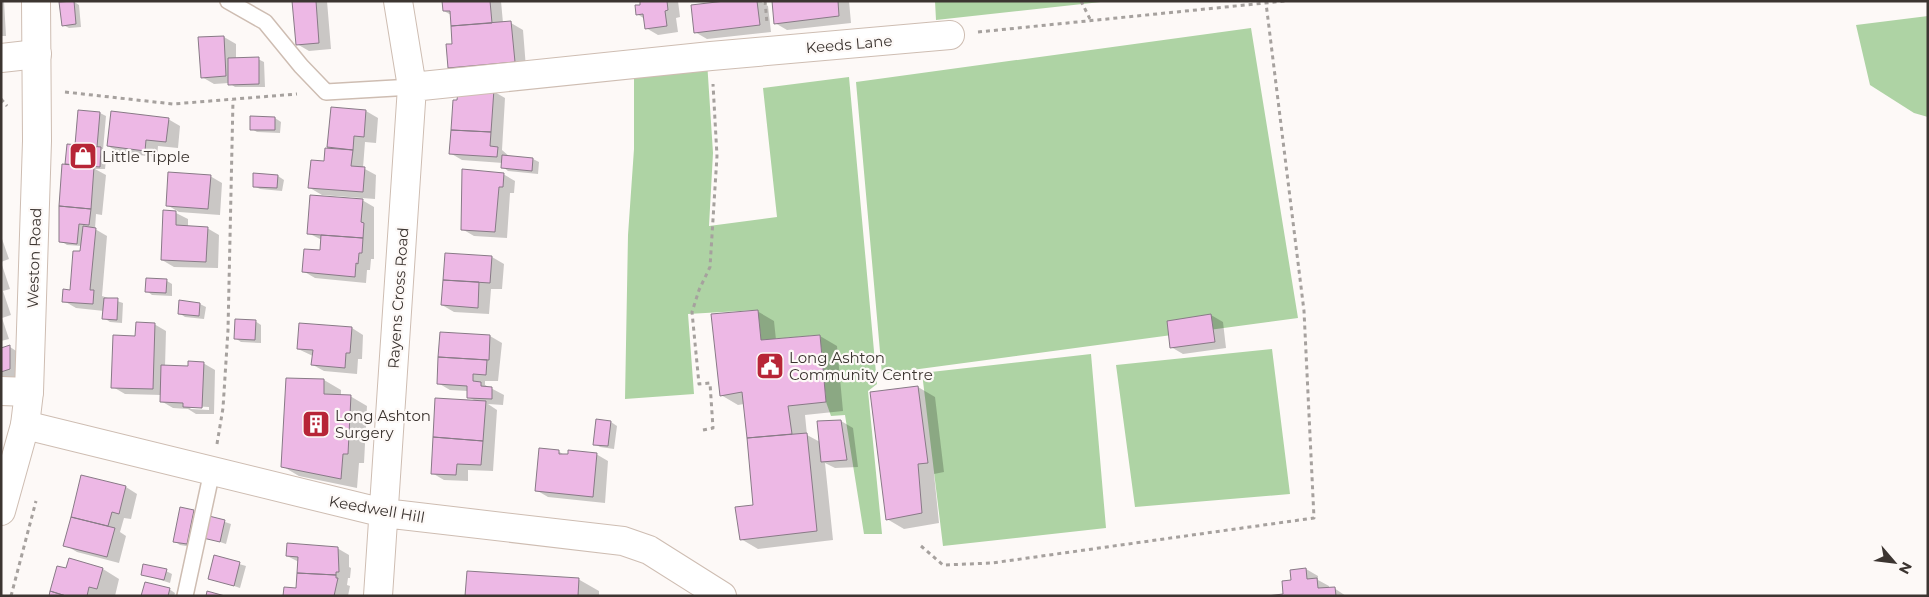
<svg xmlns="http://www.w3.org/2000/svg" width="1929" height="597" font-family="Montserrat,sans-serif">
<style>
.green{fill:#aed3a4}
.shadow{fill:#0003;fill-rule:evenodd}
.building{fill:#edb8e5;stroke:#887a86}
.lines{fill:none;stroke-linecap:round;stroke-linejoin:round}
.service-casing{stroke:#cebdb2;stroke-width:18}
.minor-casing{stroke:#cebdb2;stroke-width:30}
.tertiary-casing{stroke:#cebdb2;stroke-width:30}
.path{stroke:#a6a19e;stroke-width:3;stroke-dasharray:4 4;stroke-linecap:butt}
.service{stroke:#fff;stroke-width:15}
.minor{stroke:#fff;stroke-width:28}
.tertiary{stroke:#fff;stroke-width:28}
.labels{text-anchor:middle;dominant-baseline:central;stroke-width:4.5;stroke-linejoin:round;paint-order:stroke}
.street-label{font-size:15px;fill:#3c3531;stroke:#fdf9f7}
.poi-label{font-size:15px;fill:#3c3531;stroke:#fdf9f7;text-anchor:start}
</style>
<rect width="100%" height="100%" fill="#fdf9f7"/>
<path class="green" d="M 935,1 L 1110,1 L 936,20 Z
M 1928,16 L 1928,117 L 1914,113 L 1870,85 L 1856,25 Z
M 1251,28 L 1298,318 L 882,374 L 856,82 Z
M 707,61 L 713,153 L 709,226 L 777,217 L 763,88 L 849,77 L 877,384 L 868,391 L 882,534 L 864,534 L 845,415 L 831,416 L 826,402 L 820,335 L 761,340 L 757,310 L 688,314 L 694,394 L 625,399 L 628,235 L 634,149 L 634,75 Z
M 1272,349 L 1290,494 L 1135,507 L 1116,365 Z
M 1091,354 L 1106,528 L 943,546 L 922,373 Z"/>
<path class="shadow" d="M 1,1 L 4,1 L 6,36 L 1,36 Z
M 73,1 L 79,5 L 81,27 L 69,28 L 63,25 Z
M 293,1 L 327,1 L 331,49 L 309,51 L 297,44 Z
M 443,1 L 501,1 L 503,23 L 511,23 L 523,30 L 526,68 L 461,74 L 449,67 L 454,45 L 451,15 L 444,11 Z
M 641,1 L 678,1 L 680,17 L 676,18 L 678,32 L 658,35 L 646,28 L 645,19 L 637,14 L 642,6 Z
M 736,1 L 760,1 L 768,6 L 771,32 L 707,39 L 695,32 Z
M 773,1 L 849,1 L 851,23 L 787,30 L 775,23 Z
M 224,37 L 236,44 L 236,59 L 258,59 L 264,62 L 265,87 L 235,87 L 229,83 L 214,84 L 202,77 Z
M 493,91 L 505,98 L 502,150 L 510,157 L 533,159 L 539,162 L 538,174 L 508,171 L 503,167 L 503,163 L 462,160 L 450,153 L 458,101 Z
M 332,108 L 366,111 L 378,118 L 376,143 L 365,142 L 363,168 L 376,175 L 375,199 L 322,195 L 310,188 L 325,162 Z
M 79,111 L 100,113 L 106,116 L 103,150 L 107,152 L 105,169 L 95,169 L 106,175 L 102,215 L 96,214 L 95,229 L 107,236 L 102,296 L 123,303 L 122,323 L 110,322 L 104,318 L 104,311 L 76,308 L 64,301 L 71,291 L 82,246 L 67,245 L 61,241 L 71,166 L 66,163 L 76,146 Z
M 275,118 L 281,122 L 280,133 L 257,132 L 252,129 Z
M 168,119 L 180,126 L 178,148 L 158,146 L 157,157 L 120,153 L 108,146 Z
M 503,174 L 515,181 L 514,193 L 510,193 L 507,238 L 474,236 L 462,229 Z
M 210,176 L 222,183 L 220,215 L 179,212 L 167,205 Z
M 278,176 L 284,180 L 282,191 L 260,189 L 254,186 Z
M 362,200 L 374,207 L 374,259 L 371,259 L 370,270 L 367,270 L 366,283 L 315,278 L 303,271 L 321,252 L 322,240 L 308,233 Z
M 165,212 L 176,213 L 188,219 L 188,227 L 207,228 L 219,235 L 218,268 L 174,267 L 162,260 Z
M 1,236 L 9,259 L 1,262 L 10,289 L 3,291 L 11,315 L 2,318 L 9,339 L 1,341 Z
M 446,254 L 492,257 L 504,264 L 502,289 L 491,289 L 489,314 L 454,312 L 442,305 Z
M 167,281 L 172,284 L 172,296 L 152,295 L 147,291 Z
M 200,304 L 206,307 L 204,319 L 185,317 L 179,313 Z
M 757,311 L 774,321 L 776,340 L 820,336 L 837,346 L 843,411 L 805,415 L 807,435 L 820,442 L 841,421 L 853,428 L 858,467 L 835,468 L 825,463 L 833,540 L 758,549 L 741,539 L 754,506 L 744,404 L 738,405 L 721,395 Z
M 1211,315 L 1223,322 L 1226,348 L 1183,354 L 1171,347 Z
M 255,321 L 261,325 L 261,343 L 241,342 L 235,338 Z
M 154,324 L 166,331 L 165,367 L 189,367 L 203,363 L 215,370 L 214,414 L 196,414 L 188,409 L 173,408 L 161,401 L 161,395 L 125,394 L 113,387 L 136,337 ZM 188,406 L 209,407 L 209,410 L 191,409 Z
M 352,328 L 363,335 L 362,359 L 358,359 L 357,374 L 324,371 L 313,365 L 313,356 L 298,349 Z
M 441,333 L 490,336 L 502,343 L 498,381 L 485,381 L 485,385 L 504,395 L 503,405 L 488,404 L 497,410 L 493,471 L 468,470 L 468,481 L 444,480 L 432,473 L 478,402 L 468,397 L 468,391 L 450,390 L 438,383 Z
M 1,345 L 3,349 L 10,347 L 21,354 L 22,376 L 1,381 Z
M 287,379 L 324,380 L 341,390 L 341,396 L 350,396 L 367,406 L 364,463 L 359,463 L 357,488 L 299,476 L 282,466 Z
M 918,387 L 935,397 L 944,472 L 934,474 L 939,523 L 904,529 L 887,519 Z
M 611,422 L 617,426 L 614,449 L 600,447 L 595,444 Z
M 558,451 L 566,456 L 596,454 L 608,461 L 605,503 L 548,497 L 536,490 Z
M 82,476 L 126,487 L 137,494 L 131,519 L 124,518 L 120,532 L 126,536 L 119,563 L 77,552 L 65,545 Z
M 193,511 L 199,515 L 192,547 L 180,545 L 174,541 Z
M 210,517 L 231,524 L 226,544 L 205,537 Z
M 337,548 L 349,555 L 349,567 L 351,568 L 350,578 L 348,578 L 347,585 L 350,586 L 348,596 L 285,596 L 297,589 L 299,562 L 287,556 Z
M 215,557 L 246,566 L 240,588 L 210,578 Z
M 103,569 L 119,579 L 115,596 L 50,596 L 67,570 Z
M 1306,569 L 1318,576 L 1318,580 L 1329,586 L 1329,589 L 1334,588 L 1346,596 L 1276,596 L 1284,595 L 1292,581 Z
M 166,571 L 172,574 L 170,583 L 142,574 Z
M 578,579 L 599,591 L 599,596 L 467,596 Z
M 169,589 L 175,593 L 174,596 L 143,596 Z"/>
<path class="building" d="M 74,1 L 76,24 L 62,26 L 59,2 Z
M 292,1 L 316,1 L 319,43 L 296,45 Z
M 442,1 L 490,1 L 492,23 L 451,26 L 450,11 L 443,11 Z
M 640,1 L 667,1 L 668,10 L 665,11 L 667,26 L 645,29 L 643,14 L 636,15 L 635,5 L 640,5 Z
M 725,1 L 757,1 L 760,25 L 694,33 L 691,5 Z
M 772,1 L 838,1 L 839,16 L 774,24 Z
M 511,21 L 515,62 L 448,68 L 446,44 L 452,44 L 451,26 Z
M 224,36 L 226,76 L 201,78 L 198,37 Z
M 259,57 L 259,84 L 228,85 L 228,58 Z
M 494,89 L 491,132 L 451,130 L 453,100 L 457,100 L 458,91 Z
M 331,107 L 366,110 L 364,137 L 354,136 L 353,150 L 327,147 Z
M 78,110 L 100,112 L 97,147 L 75,145 Z
M 111,111 L 169,118 L 166,142 L 146,140 L 145,151 L 107,146 Z
M 250,116 L 275,117 L 275,130 L 250,130 Z
M 451,130 L 491,132 L 490,146 L 498,147 L 497,157 L 449,154 Z
M 67,144 L 101,147 L 100,167 L 65,164 Z
M 325,148 L 353,150 L 351,166 L 365,167 L 363,192 L 308,188 L 311,160 L 324,161 Z
M 502,155 L 533,158 L 532,171 L 501,168 Z
M 62,164 L 94,167 L 91,209 L 59,206 Z
M 462,169 L 504,173 L 503,187 L 499,187 L 495,232 L 461,230 Z
M 168,172 L 211,175 L 208,209 L 166,206 Z
M 253,173 L 278,175 L 277,188 L 253,187 Z
M 310,195 L 363,199 L 361,222 L 364,223 L 363,238 L 307,234 Z
M 59,206 L 91,209 L 89,225 L 79,224 L 77,244 L 59,242 Z
M 163,210 L 176,211 L 176,225 L 208,227 L 206,262 L 161,260 Z
M 83,226 L 96,228 L 90,290 L 94,290 L 93,304 L 62,302 L 63,289 L 70,290 L 73,251 L 80,251 Z
M 321,235 L 363,238 L 362,253 L 359,253 L 358,264 L 356,263 L 355,277 L 302,272 L 304,249 L 320,250 Z
M 445,253 L 492,256 L 490,283 L 443,280 Z
M 146,278 L 167,279 L 166,293 L 145,292 Z
M 443,280 L 479,282 L 478,308 L 441,305 Z
M 104,298 L 118,298 L 117,320 L 102,319 Z
M 179,300 L 200,303 L 199,316 L 178,314 Z
M 758,310 L 761,340 L 820,335 L 826,402 L 788,406 L 792,434 L 747,438 L 742,392 L 720,396 L 711,314 Z
M 1211,314 L 1215,342 L 1170,348 L 1167,321 Z
M 235,319 L 256,320 L 255,340 L 234,339 Z
M 136,322 L 155,323 L 153,389 L 111,388 L 113,335 L 135,336 Z
M 299,323 L 352,327 L 350,353 L 346,353 L 345,368 L 311,365 L 313,350 L 297,349 Z
M 440,332 L 490,335 L 489,360 L 438,357 Z
M 10,345 L 10,369 L 1,372 L 1,348 Z
M 438,357 L 487,360 L 486,375 L 473,374 L 473,381 L 481,382 L 481,386 L 492,387 L 492,399 L 467,398 L 467,386 L 437,384 Z
M 188,361 L 204,362 L 202,408 L 183,407 L 183,403 L 160,402 L 161,365 L 188,366 Z
M 286,378 L 324,379 L 324,394 L 351,395 L 348,454 L 343,454 L 341,479 L 281,467 Z
M 918,386 L 928,463 L 918,464 L 922,513 L 886,520 L 870,392 Z
M 435,398 L 486,401 L 483,441 L 433,437 Z
M 596,419 L 611,421 L 608,446 L 593,445 Z
M 841,420 L 847,460 L 821,462 L 817,421 Z
M 807,433 L 817,531 L 740,540 L 735,507 L 753,505 L 747,438 Z
M 433,437 L 483,441 L 481,465 L 457,464 L 456,475 L 431,474 Z
M 539,448 L 559,450 L 559,454 L 568,454 L 568,450 L 597,453 L 593,497 L 535,491 Z
M 81,475 L 126,486 L 119,514 L 112,512 L 108,526 L 71,517 Z
M 180,507 L 194,510 L 187,544 L 173,542 Z
M 209,516 L 225,520 L 220,542 L 203,538 Z
M 71,517 L 115,528 L 107,557 L 63,546 Z
M 287,543 L 338,547 L 339,572 L 336,572 L 336,575 L 297,573 L 298,557 L 286,556 Z
M 214,555 L 240,562 L 234,586 L 208,579 Z
M 69,558 L 103,568 L 97,589 L 89,587 L 87,596 L 66,596 L 50,591 L 57,566 L 66,568 Z
M 143,564 L 167,569 L 164,580 L 141,575 Z
M 1306,568 L 1307,579 L 1317,578 L 1318,588 L 1335,587 L 1336,596 L 1267,596 L 1283,594 L 1282,581 L 1291,580 L 1290,570 Z
M 467,571 L 579,578 L 578,596 L 465,596 Z
M 297,573 L 336,575 L 336,578 L 338,578 L 334,596 L 283,596 L 284,587 L 296,588 Z
M 145,582 L 170,588 L 168,596 L 141,596 Z
M 50,591 L 66,596 L 49,596 Z
M 207,591 L 225,596 L 206,596 Z"/>
<g class="lines">
<defs>
<path id="service" d="M 228,1 L 265,22 L 301,66 L 326,92 L 412,87
M 185,596 L 212,471"/>
<path id="minor" d="M 1,58 L 37,54
M 412,87 L 711,56 L 950,35
M 1,391 L 29,392
M 25,425 L 384,513 L 623,541 L 649,550 L 722,596
M 378,596 L 412,87 L 398,1"/>
<path id="tertiary" d="M 1,511 L 25,425 L 29,392 L 37,141 L 36,1"/>
</defs>
<use href="#service" class="service-casing"/>
<use href="#minor" class="minor-casing"/>
<use href="#tertiary" class="tertiary-casing"/>
<path class="path" d="M 765,1 L 767,23
M 1081,1 L 1091,21
M 978,32 L 1285,1
M 65,92 L 173,104 L 297,94
M 1,99 L 7,106
M 703,430 L 713,428 L 710,383 L 699,384 L 692,312 L 699,290 L 710,267 L 717,156 L 713,84
M 217,444 L 223,408 L 228,330 L 233,100
M 921,546 L 943,565 L 992,563 L 1314,518 L 1304,311 L 1266,3
M 11,596 L 36,501"/>
<use href="#service" class="service"/>
<use href="#minor" class="minor"/>
<use href="#tertiary" class="tertiary"/>
</g>
<defs>
<symbol id="shop-square" viewBox="-11 -11 22 22"><rect x="-9" y="-9" width="18" height="18" rx="4" fill="#b72537" stroke="#fdf9f7"/><path d="M-5-2.5h2.3a2.7 3.5 0 0 1 5.4 0H5L5.5 6h-11ZM-1.5-2.5h3a1.5 2.3 0 0 0-3 0Z" fill="#fff"/></symbol>
<symbol id="civic-square" viewBox="-11 -11 22 22"><rect x="-9" y="-9" width="18" height="18" rx="4" fill="#b72537" stroke="#fdf9f7"/><path d="M-.6-6.5H3V-4.5H.6V-3L4-1V1h2V6H-6V1h2V-1L-.6-3ZM-1.2 2.5V6h2.4V2.5Z" fill="#fff"/></symbol>
<symbol id="building-square" viewBox="-11 -11 22 22"><rect x="-9" y="-9" width="18" height="18" rx="4" fill="#b72537" stroke="#fdf9f7"/><path d="M-4-6H4V6H1V3H-1V6H-4ZM-2.5-4.3h1.7v1.8h-1.7ZM.8-4.3h1.7v1.8H.8ZM-2.5-1h1.7V.8h-1.7ZM.8-1h1.7V.8H.8Z" fill="#fff"/></symbol>
</defs>
<g fill-rule="evenodd">
<use href="#shop-square" x="67" y="140" width="32" height="32"/>
<use href="#civic-square" x="754" y="350" width="32" height="32"/>
<use href="#building-square" x="300" y="408" width="32" height="32"/>
</g>
<g class="labels">
<g class="street-label">
<text transform="translate(849 44) rotate(-5)">Keeds Lane</text>
<text transform="translate(34 258) rotate(-88)">Weston Road</text>
<text transform="translate(398 298) rotate(-86)">Rayens Cross Road</text>
<text transform="translate(377 509) rotate(10)">Keedwell Hill</text>
</g>
<g class="poi-label">
<text x="102" y="156">Little Tipple</text>
<text x="789" y="357">Long Ashton<tspan x="789" dy="17">Community Centre</tspan></text>
<text x="335" y="415">Long Ashton<tspan x="335" dy="17">Surgery</tspan></text>
</g>
</g>
<rect width="1929" height="597" fill="none" stroke="#3c3531" stroke-width="5"/>
<g transform="translate(1894 562) rotate(118)" stroke="#fdf9f7" stroke-width="4" paint-order="stroke">
<path d="M0-4L9 19L0 12L-9 19Z" fill="#3c3531"/>
<text y="-8" font-size="14" font-weight="bold" text-anchor="middle" fill="#3c3531">N</text>
</g>
</svg>
